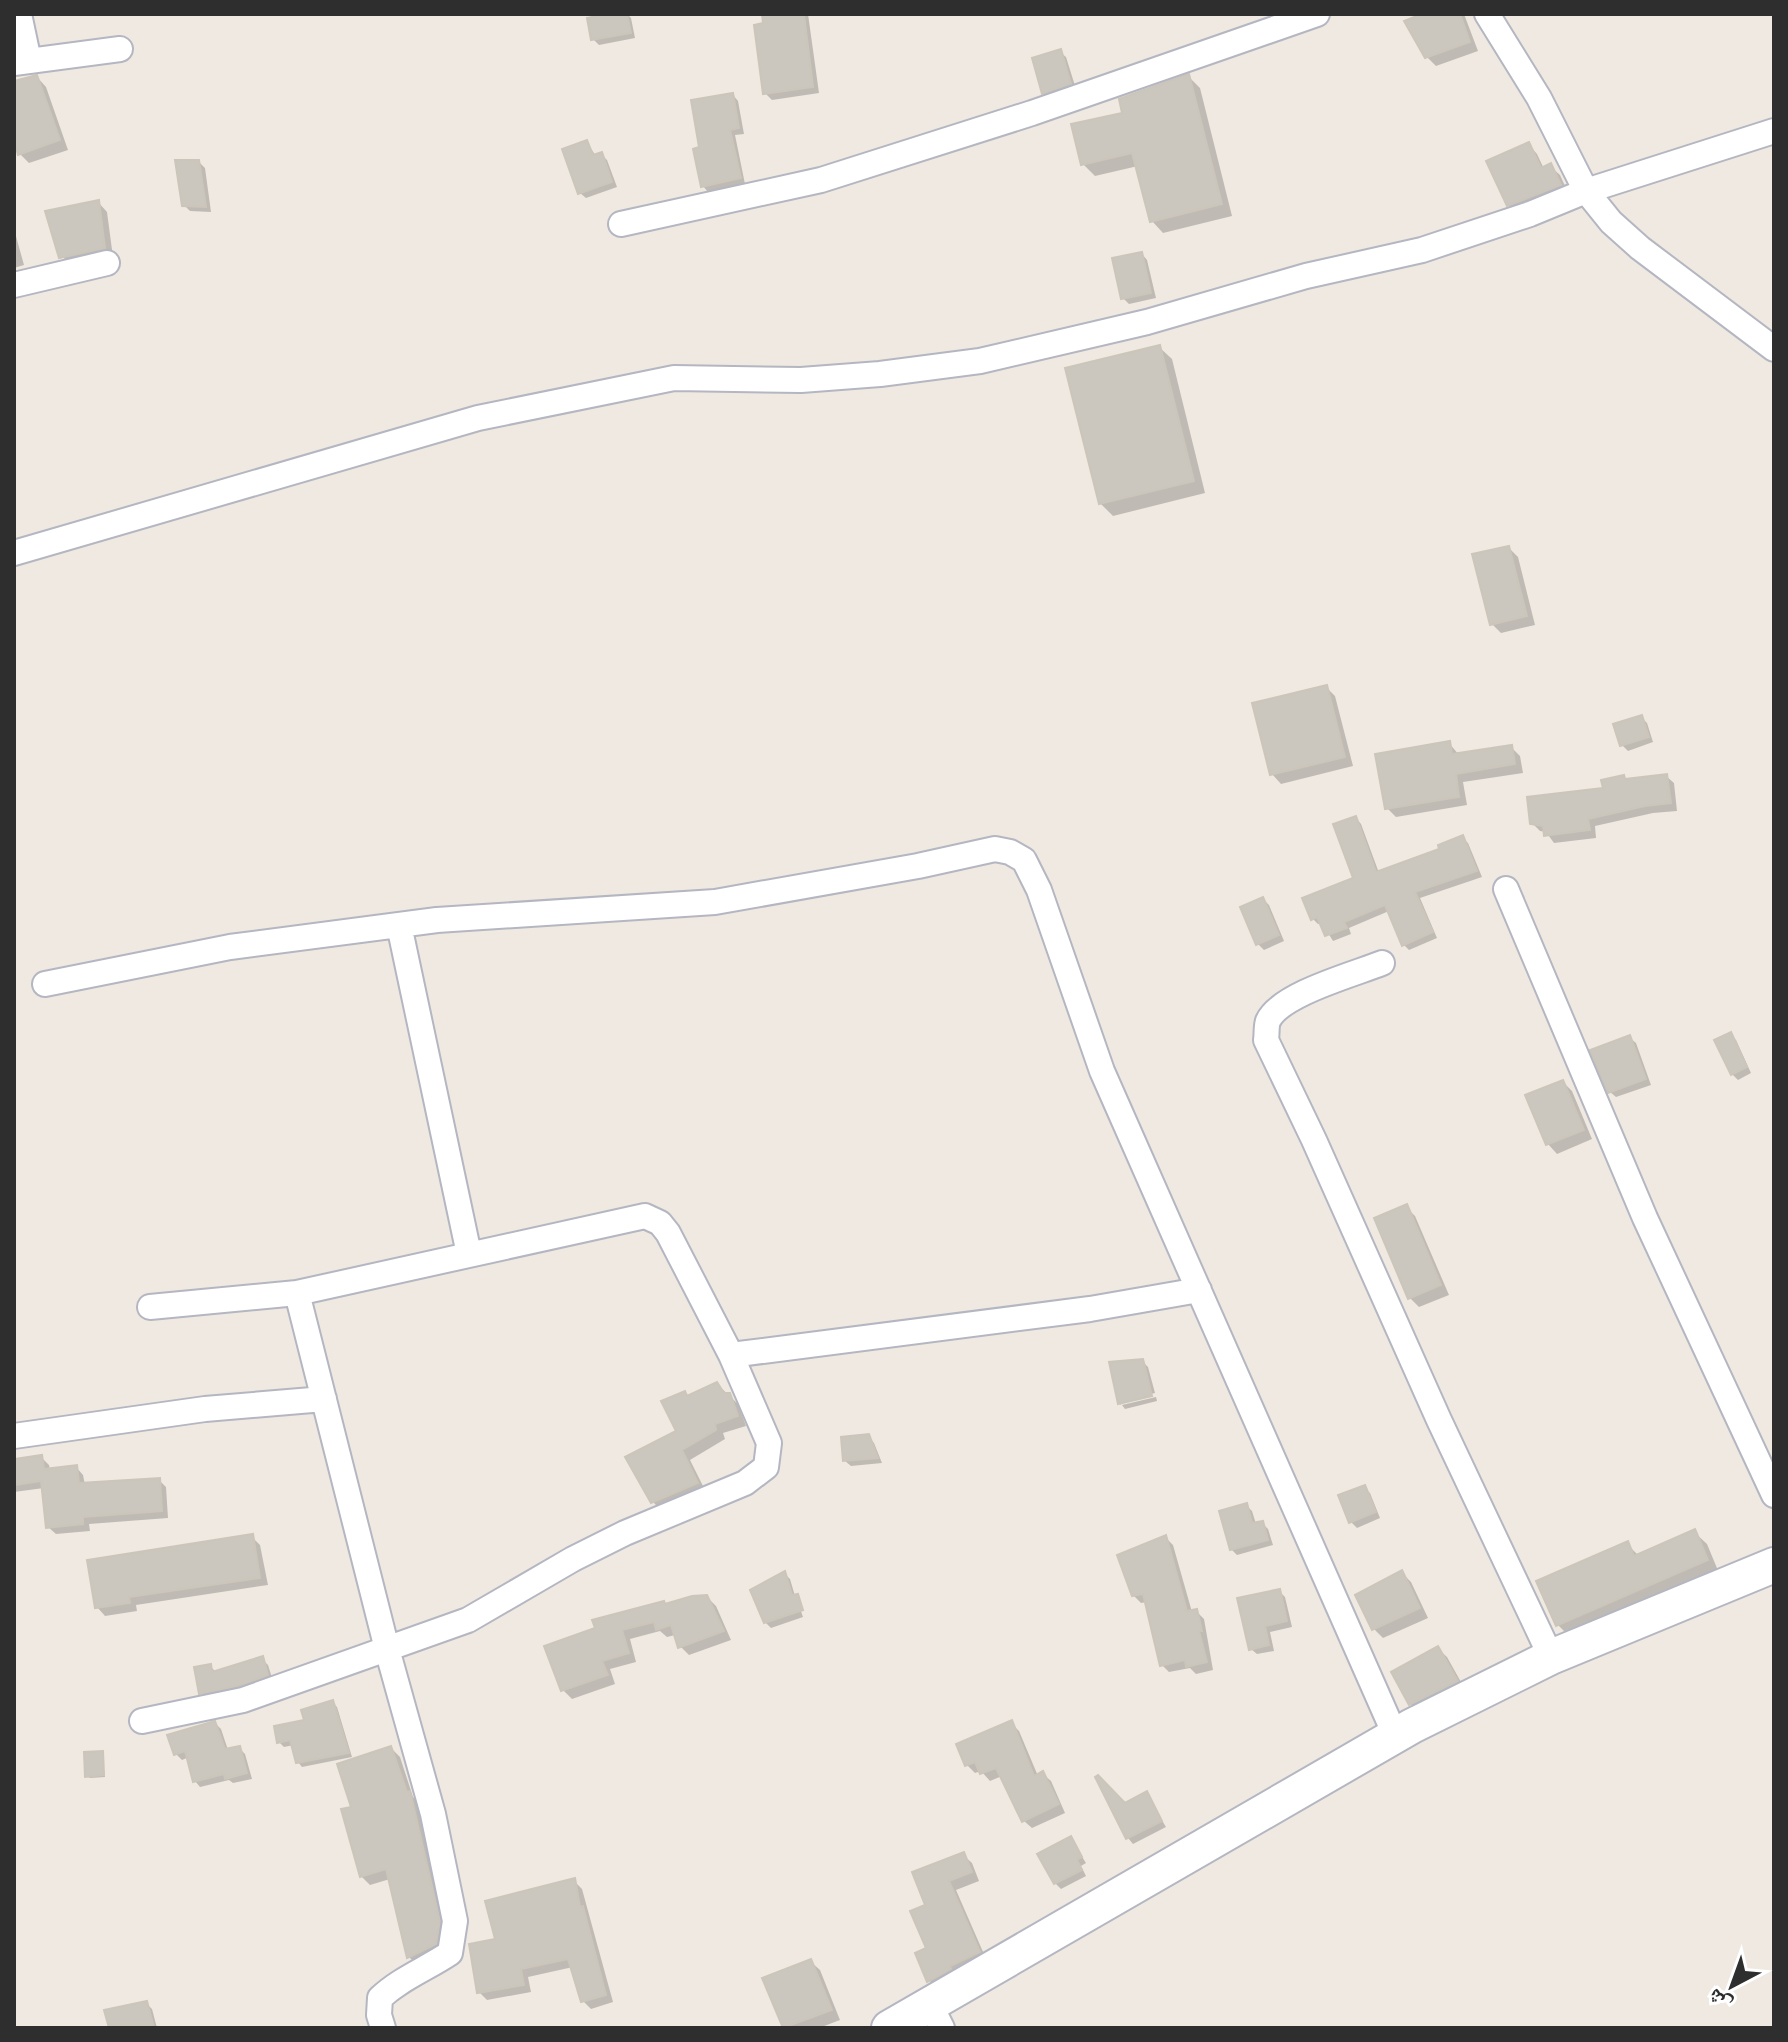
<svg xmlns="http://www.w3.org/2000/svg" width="1788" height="2042" font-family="Cabin,'Noto Naskh Arabic',sans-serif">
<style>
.shadow{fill:#0003}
.building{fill:#cbc7bf;stroke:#cbc5ba;stroke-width:2}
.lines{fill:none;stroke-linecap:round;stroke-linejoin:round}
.street-casing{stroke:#b4b7c1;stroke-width:28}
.secondary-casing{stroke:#b4b7c1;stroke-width:38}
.street{stroke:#fff;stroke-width:24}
.secondary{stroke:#fff;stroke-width:34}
</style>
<rect width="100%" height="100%" fill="#efe9e1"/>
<path class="shadow" d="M 616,14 L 627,14 L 631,18 L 635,38 L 599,45 L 593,39 Z
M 764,14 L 808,14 L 819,93 L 772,100 L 765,93 Z
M 1428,14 L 1464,14 L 1478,51 L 1436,66 L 1427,57 Z
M 1060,52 L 1066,57 L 1076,89 L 1050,98 L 1044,92 Z
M 37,77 L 46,87 L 68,150 L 29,163 L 20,154 L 14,133 L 14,83 Z
M 1189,77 L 1200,88 L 1232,216 L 1163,233 L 1152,221 L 1138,166 L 1095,176 L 1083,164 L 1125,114 Z
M 733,95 L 738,101 L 744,134 L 735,135 L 745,184 L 708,192 L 703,186 L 701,149 Z
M 587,143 L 596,156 L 601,154 L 607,160 L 617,187 L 586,198 L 580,193 Z
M 1528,144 L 1537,154 L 1544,169 L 1550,166 L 1560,175 L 1569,195 L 1518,214 L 1508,205 Z
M 199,162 L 205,168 L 211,212 L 190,211 L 184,205 Z
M 98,202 L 107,212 L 113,257 L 72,267 L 63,257 L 48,213 Z
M 14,229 L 24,265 L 14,268 Z
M 1142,254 L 1147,260 L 1156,298 L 1129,304 L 1123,298 Z
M 1159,347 L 1172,359 L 1205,493 L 1113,516 L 1100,503 Z
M 1509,548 L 1518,557 L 1535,625 L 1501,633 L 1492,624 Z
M 1326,687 L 1335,696 L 1353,766 L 1281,784 L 1272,774 Z
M 1641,717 L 1647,723 L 1653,742 L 1628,751 L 1622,745 Z
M 1449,743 L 1459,755 L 1511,747 L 1520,756 L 1523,773 L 1463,782 L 1467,805 L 1396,817 L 1387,808 Z
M 1666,776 L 1674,783 L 1677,811 L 1653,813 L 1595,826 L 1596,838 L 1554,843 L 1546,832 L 1540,831 L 1532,823 L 1606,790 L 1623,777 L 1627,781 Z
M 1356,818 L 1361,824 L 1379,873 L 1442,850 L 1462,838 L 1468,843 L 1482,877 L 1420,898 L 1437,938 L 1409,950 L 1403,944 L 1389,911 L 1349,928 L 1351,934 L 1333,941 L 1322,923 L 1318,924 L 1312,918 L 1355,879 Z
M 1263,899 L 1269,905 L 1284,941 L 1264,950 L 1258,944 Z
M 1730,1035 L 1736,1040 L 1751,1073 L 1738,1080 L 1732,1074 Z
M 1630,1038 L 1636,1043 L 1651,1085 L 1616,1097 L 1610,1092 Z
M 1563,1082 L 1572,1091 L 1592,1139 L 1557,1154 L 1548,1144 Z
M 1406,1207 L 1415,1216 L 1449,1295 L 1419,1307 L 1410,1298 Z
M 1142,1361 L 1148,1367 L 1155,1393 L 1121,1401 L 1121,1405 L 1119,1403 Z
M 717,1384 L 738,1404 L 746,1426 L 723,1433 L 725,1439 L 690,1460 L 706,1492 L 662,1511 L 653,1502 L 679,1432 L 684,1393 L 689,1398 Z
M 1156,1397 L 1157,1401 L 1125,1409 L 1122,1405 Z
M 868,1436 L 874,1443 L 882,1463 L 851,1466 L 845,1461 Z
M 42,1458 L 49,1465 L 50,1470 L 76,1467 L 83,1475 L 85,1485 L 159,1480 L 166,1487 L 168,1518 L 89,1524 L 90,1531 L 56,1534 L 48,1527 L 44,1488 L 14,1492 L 14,1461 Z
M 1364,1488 L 1370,1493 L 1380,1518 L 1357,1528 L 1351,1522 Z
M 1247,1506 L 1252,1511 L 1256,1524 L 1262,1523 L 1268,1529 L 1273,1545 L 1237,1555 L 1231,1549 Z
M 1694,1532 L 1707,1544 L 1719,1573 L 1570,1637 L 1558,1625 L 1627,1544 L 1639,1556 Z
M 252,1537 L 260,1545 L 268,1585 L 136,1605 L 137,1611 L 105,1616 L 97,1607 Z
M 1166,1538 L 1173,1545 L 1192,1612 L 1196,1611 L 1204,1619 L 1213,1670 L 1196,1674 L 1190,1668 L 1169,1672 L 1162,1665 L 1147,1602 L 1141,1603 L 1133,1595 Z
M 784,1573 L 790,1579 L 795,1596 L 800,1600 L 797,1600 L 803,1617 L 771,1628 L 765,1622 Z
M 1402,1573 L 1411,1582 L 1428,1618 L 1383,1638 L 1374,1629 Z
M 1279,1591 L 1285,1597 L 1292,1627 L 1270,1632 L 1274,1651 L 1257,1654 L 1251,1649 Z
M 707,1597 L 716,1606 L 731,1640 L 689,1655 L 680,1646 L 675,1635 L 667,1637 L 660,1631 L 630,1639 L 636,1662 L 610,1669 L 615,1684 L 572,1699 L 563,1690 L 547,1647 L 666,1606 Z
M 1437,1648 L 1447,1657 L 1466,1691 L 1420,1713 L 1411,1704 Z
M 262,1659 L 268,1665 L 273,1681 L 207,1699 L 201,1693 L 210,1666 L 217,1673 Z
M 332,1702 L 337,1707 L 352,1757 L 302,1767 L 298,1762 L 294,1745 L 284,1747 L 279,1742 Z
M 215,1723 L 221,1729 L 228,1750 L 239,1748 L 245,1754 L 252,1779 L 233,1783 L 229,1780 L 200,1787 L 195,1781 L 189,1757 L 182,1760 L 176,1754 Z
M 1011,1723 L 1019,1731 L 1038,1776 L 1043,1774 L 1051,1781 L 1065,1813 L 1032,1828 L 1024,1821 L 1002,1776 L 990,1781 L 981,1771 L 975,1773 L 967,1765 Z
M 391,1748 L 400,1757 L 413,1797 L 418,1802 L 448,1932 L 444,1953 L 418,1966 L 409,1957 L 390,1879 L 370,1885 L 361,1876 L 353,1808 Z
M 102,1753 L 105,1777 L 90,1778 L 87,1776 Z
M 1146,1794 L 1166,1827 L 1133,1844 L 1128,1838 Z
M 1070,1838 L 1086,1863 L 1081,1866 L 1086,1876 L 1061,1889 L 1055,1883 Z
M 963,1855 L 972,1863 L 979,1881 L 956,1890 L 987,1961 L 937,1989 L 929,1980 L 927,1906 Z
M 574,1881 L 582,1889 L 613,2002 L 591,2009 L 583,2001 L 573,1967 L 528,1977 L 531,1992 L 487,2000 L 479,1992 L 497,1941 Z
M 810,1961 L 820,1970 L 840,2020 L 819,2028 L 785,2028 L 765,1980 Z
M 146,2003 L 152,2009 L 157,2028 L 111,2028 Z"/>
<path class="building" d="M 606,14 L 627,14 L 631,33 L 591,40 L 587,18 Z
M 762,14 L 804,14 L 813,87 L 763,94 L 754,25 L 763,23 Z
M 1422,14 L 1460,14 L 1470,42 L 1425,58 L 1404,21 Z
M 1061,49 L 1071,84 L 1042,94 L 1032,58 Z
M 1189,74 L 1222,204 L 1150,222 L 1132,153 L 1081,165 L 1071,124 L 1122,113 L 1119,99 Z
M 37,75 L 60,140 L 18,155 L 14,140 L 14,81 Z
M 733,93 L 739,128 L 730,130 L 741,178 L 701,187 L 693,149 L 699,147 L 691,100 Z
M 587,140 L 593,155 L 602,152 L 612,182 L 578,194 L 562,149 Z
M 1529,142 L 1541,168 L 1551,163 L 1561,185 L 1507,206 L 1486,161 Z
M 175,160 L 199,160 L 206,207 L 182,206 Z
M 99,200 L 105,248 L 59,258 L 45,211 Z
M 1142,252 L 1151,293 L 1121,299 L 1112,258 Z
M 1160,345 L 1194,481 L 1099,504 L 1065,368 Z
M 1509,546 L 1527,616 L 1490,625 L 1472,554 Z
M 1327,685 L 1345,757 L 1270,775 L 1252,703 Z
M 1642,715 L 1649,737 L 1620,746 L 1613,724 Z
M 1450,741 L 1452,754 L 1512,745 L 1515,764 L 1456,774 L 1459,797 L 1385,809 L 1375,754 Z
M 1667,774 L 1671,803 L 1645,806 L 1588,819 L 1590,830 L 1544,836 L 1543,826 L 1530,824 L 1527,797 L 1603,788 L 1601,780 L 1624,775 L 1625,779 Z
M 1356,816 L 1376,872 L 1439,849 L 1438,845 L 1463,835 L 1477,871 L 1415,892 L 1433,932 L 1402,946 L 1385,905 L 1344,922 L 1347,928 L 1325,936 L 1317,917 L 1311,920 L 1302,898 L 1353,878 L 1333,824 Z
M 1263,897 L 1279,935 L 1256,945 L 1240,907 Z
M 1731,1032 L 1747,1067 L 1731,1075 L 1714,1040 Z
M 1630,1035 L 1646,1079 L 1608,1093 L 1590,1050 Z
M 1563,1080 L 1584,1130 L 1546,1145 L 1525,1095 Z
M 1407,1204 L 1441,1285 L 1408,1299 L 1374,1218 Z
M 1143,1359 L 1152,1396 L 1118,1404 L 1109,1362 Z
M 717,1382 L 724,1393 L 730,1393 L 738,1416 L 715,1424 L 716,1430 L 682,1450 L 698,1483 L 651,1503 L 625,1457 L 676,1431 L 661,1401 L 685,1391 L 687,1396 Z
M 869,1434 L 878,1458 L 843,1461 L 841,1437 Z
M 42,1455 L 44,1469 L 77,1465 L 79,1483 L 160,1478 L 162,1511 L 83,1517 L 83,1524 L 46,1528 L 41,1481 L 14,1485 L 14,1459 Z
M 1365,1485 L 1376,1512 L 1349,1523 L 1338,1495 Z
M 1247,1503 L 1252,1523 L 1263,1521 L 1268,1540 L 1230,1550 L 1219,1511 Z
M 1695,1529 L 1708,1560 L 1556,1626 L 1536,1581 L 1628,1541 L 1634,1556 Z
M 253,1534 L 260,1578 L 129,1597 L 130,1603 L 95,1608 L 87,1560 Z
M 1166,1535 L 1187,1611 L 1197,1609 L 1202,1631 L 1199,1631 L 1207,1662 L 1186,1667 L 1185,1660 L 1160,1666 L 1143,1594 L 1132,1596 L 1117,1555 Z
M 1402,1570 L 1420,1608 L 1372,1630 L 1355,1595 Z
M 785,1571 L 792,1595 L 798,1594 L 803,1610 L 764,1623 L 750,1590 Z
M 1280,1589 L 1287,1621 L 1265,1626 L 1269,1645 L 1249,1650 L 1237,1598 Z
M 707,1595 L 724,1631 L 678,1648 L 671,1625 L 656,1630 L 654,1622 L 622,1630 L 629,1653 L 602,1661 L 608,1675 L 561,1691 L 544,1646 L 595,1628 L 592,1620 L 664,1601 L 665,1604 L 692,1596 Z
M 1438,1646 L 1458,1681 L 1409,1705 L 1391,1672 Z
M 263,1656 L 268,1675 L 239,1686 L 199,1694 L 194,1667 L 211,1664 L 212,1672 Z
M 333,1700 L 349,1753 L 296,1763 L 290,1740 L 277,1743 L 274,1726 L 304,1720 L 301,1710 Z
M 1012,1720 L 1034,1776 L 1043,1771 L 1059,1804 L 1022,1822 L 996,1768 L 980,1774 L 975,1762 L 965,1766 L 956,1744 Z
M 215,1721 L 225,1749 L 240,1746 L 247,1773 L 225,1779 L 224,1774 L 193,1782 L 185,1751 L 174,1755 L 167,1735 Z
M 391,1746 L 407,1792 L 410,1791 L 440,1921 L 436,1944 L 407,1958 L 386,1869 L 360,1877 L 341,1809 L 351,1807 L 337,1764 Z
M 103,1751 L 104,1775 L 85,1777 L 84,1752 Z
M 1098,1775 L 1125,1803 L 1147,1791 L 1162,1821 L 1126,1839 L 1095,1777 Z
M 1071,1836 L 1082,1857 L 1077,1860 L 1082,1870 L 1054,1884 L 1037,1854 Z
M 964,1852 L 972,1872 L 949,1881 L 980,1952 L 950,1966 L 951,1969 L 927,1982 L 915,1953 L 926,1948 L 910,1911 L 925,1905 L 912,1872 Z
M 575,1878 L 580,1907 L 583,1906 L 606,1995 L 581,2002 L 568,1959 L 521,1969 L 524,1985 L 477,1993 L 469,1944 L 495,1939 L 485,1901 Z
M 811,1959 L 832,2010 L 783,2028 L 762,1978 Z
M 147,2001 L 154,2028 L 109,2028 L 104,2010 Z"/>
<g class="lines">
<defs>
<path id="street" d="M 19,14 L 29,61
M 1487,14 L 1539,98 L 1586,191 L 1611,222 L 1640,248 L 1774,349
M 14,63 L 120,49
M 621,224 L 821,180 L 1032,113 L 1317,14
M 14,285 L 107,263
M 14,553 L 478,418 L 674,378 L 801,380 L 880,374 L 980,361 L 1147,322 L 1306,276 L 1422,250 L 1530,214 L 1586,191 L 1774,131
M 1506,889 L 1645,1218 L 1774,1495
M 399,925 L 469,1254
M 1382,963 C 1355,974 1280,994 1268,1021 C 1266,1026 1267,1034 1266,1040 L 1314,1140 L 1439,1420 L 1551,1657
M 45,984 L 230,947 L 437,920 L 715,902 L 918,866 L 995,849 L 1010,852 L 1024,860 L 1039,890 L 1102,1071 L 1395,1735
M 297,1293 L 387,1649 L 433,1814 L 455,1921 L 450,1953 C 426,1969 400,1979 380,1998 L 379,2015 L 383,2028
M 731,1355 L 1090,1309 L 1199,1290
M 14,1436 L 205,1409 L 324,1399
M 142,1721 L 243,1700 L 468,1620 L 573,1559 L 625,1533 L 745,1483 L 766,1467 L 769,1443 L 731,1355 L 668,1233 L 660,1223 L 645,1216 L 297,1293 L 150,1307
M 930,2004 L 942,2028"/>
<path id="secondary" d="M 889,2028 L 1412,1726 L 1551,1657 L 1774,1565"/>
</defs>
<use href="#street" class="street-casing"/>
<use href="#secondary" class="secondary-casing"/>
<use href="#street" class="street"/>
<use href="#secondary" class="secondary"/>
</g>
<rect width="1788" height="2042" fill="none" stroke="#2e2e2e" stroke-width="32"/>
<g transform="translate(1732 1986) rotate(221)" stroke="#ffffff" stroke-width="6" paint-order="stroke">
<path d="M0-6L14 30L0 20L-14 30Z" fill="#2e2e2e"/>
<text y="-12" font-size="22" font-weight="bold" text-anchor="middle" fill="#2e2e2e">ش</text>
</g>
</svg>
